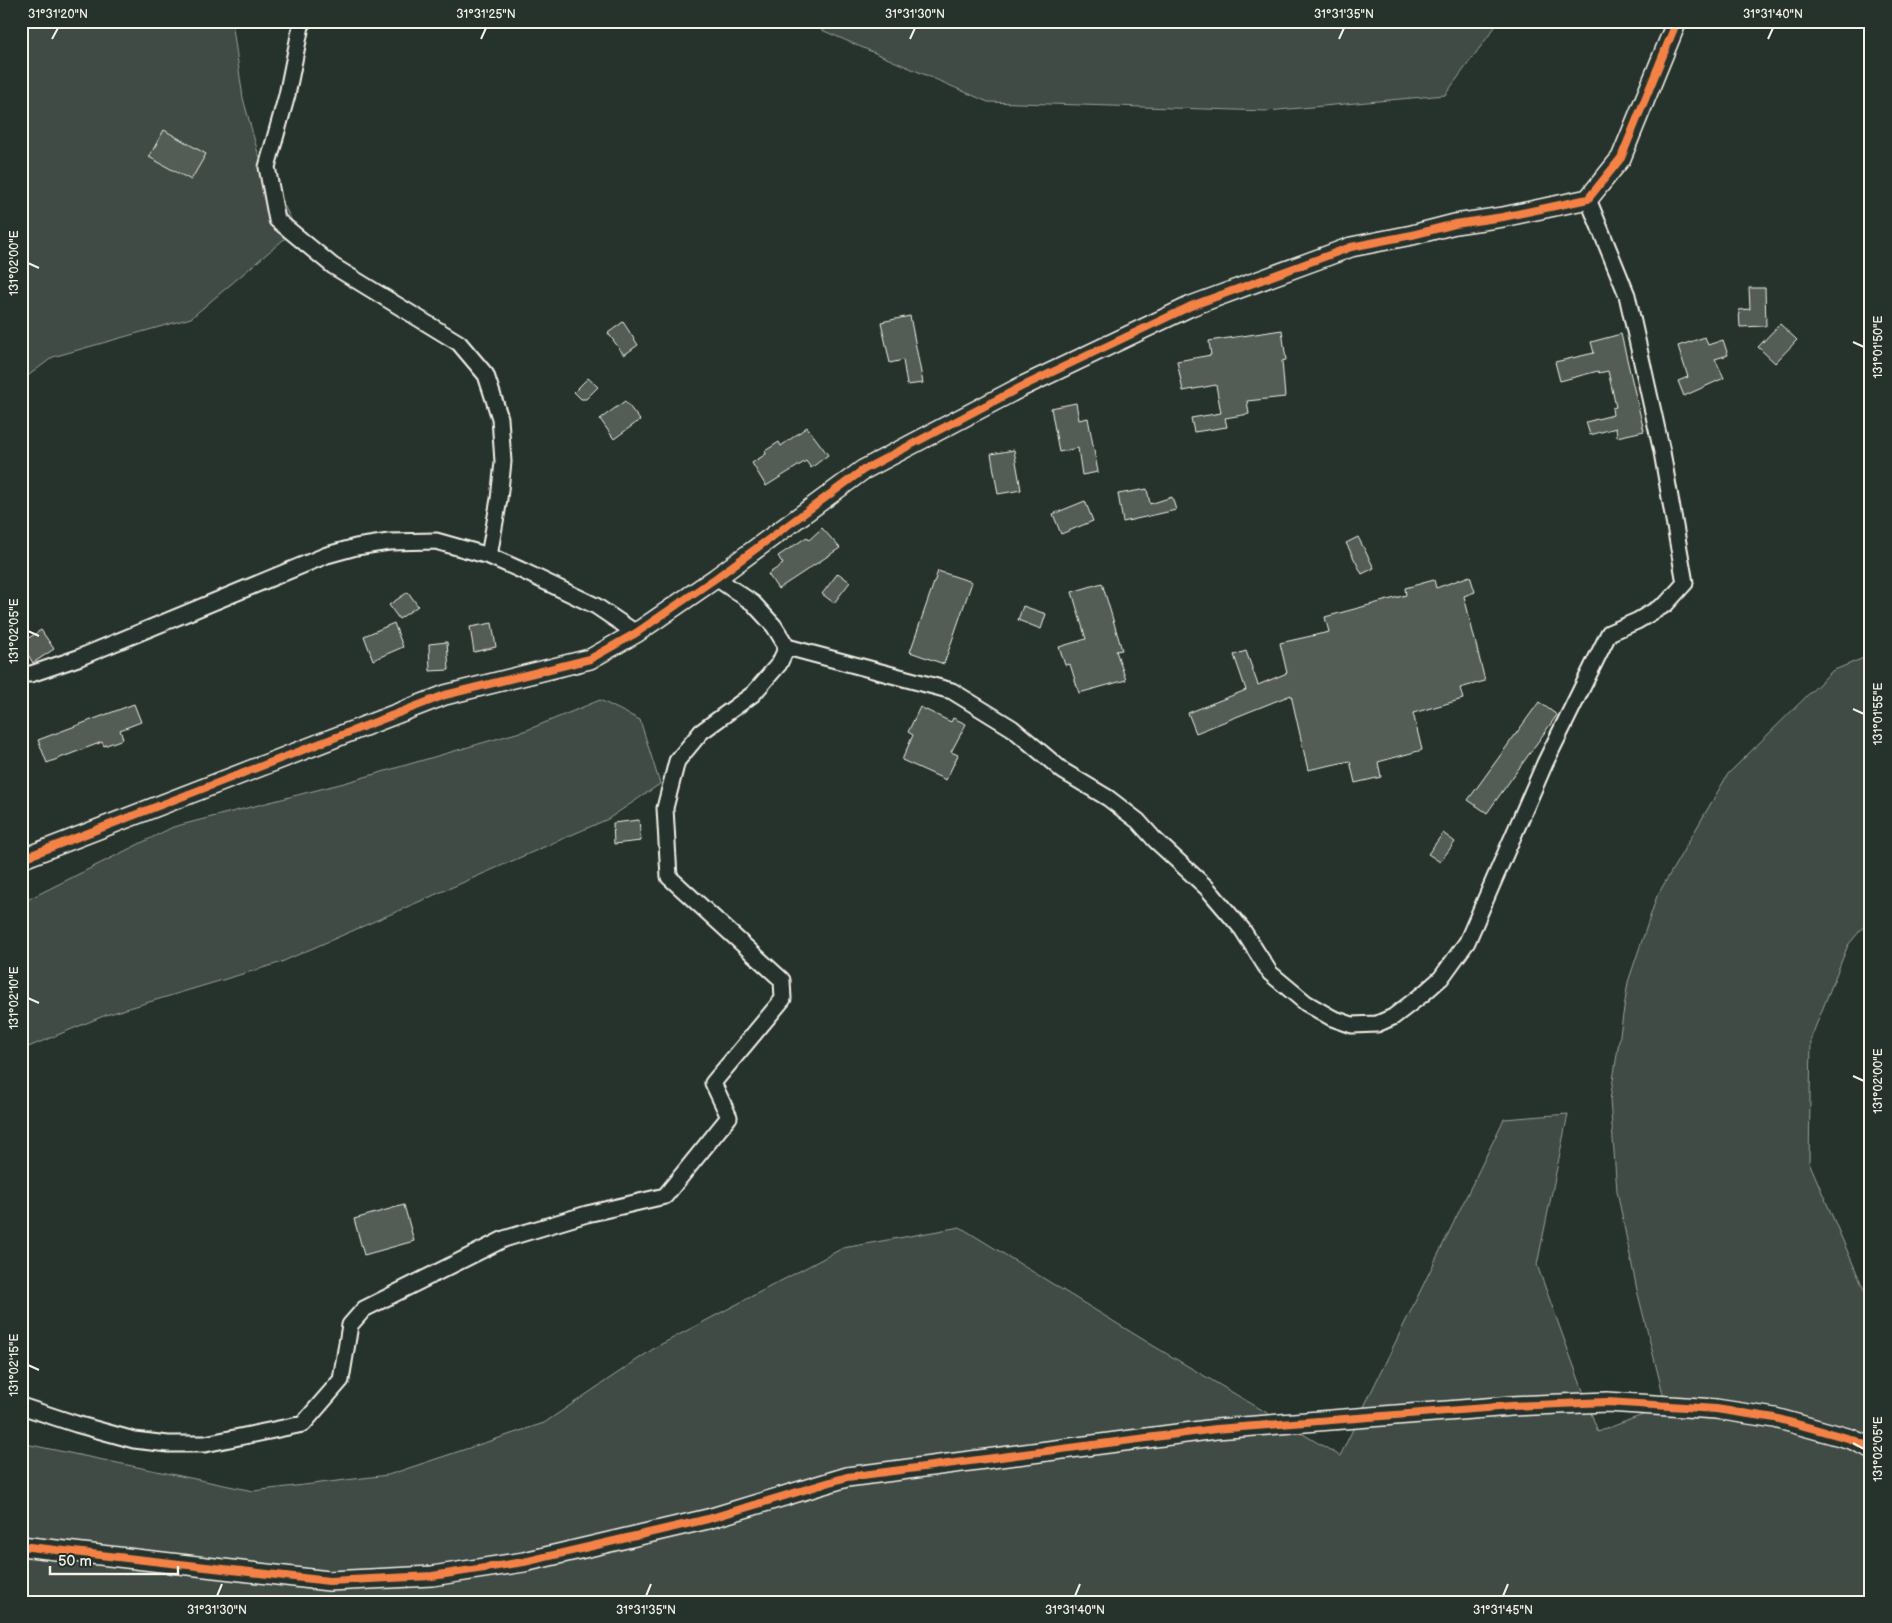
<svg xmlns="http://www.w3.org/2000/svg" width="1892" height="1623" font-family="'Balsamiq Sans',sans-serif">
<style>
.green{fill:#414b45;stroke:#9a9e96}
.building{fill:#525c55;stroke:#f4f1e8}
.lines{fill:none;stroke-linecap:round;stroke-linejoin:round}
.minor-casing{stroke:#f4f1e8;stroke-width:19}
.tertiary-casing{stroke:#f4f1e8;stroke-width:22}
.minor{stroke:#26332d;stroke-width:15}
.tertiary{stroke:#26332d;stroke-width:19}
.cycleway-casing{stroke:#26332d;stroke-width:11}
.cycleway{stroke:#f48246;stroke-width:8}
.ticks{fill:none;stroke:#f4f1e8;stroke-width:2}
.neatline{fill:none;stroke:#f4f1e8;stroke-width:2}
.ticks-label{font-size:12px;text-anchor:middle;fill:#f4f1e8}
</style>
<rect width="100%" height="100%" fill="#26332d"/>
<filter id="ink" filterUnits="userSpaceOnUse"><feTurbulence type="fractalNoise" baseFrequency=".02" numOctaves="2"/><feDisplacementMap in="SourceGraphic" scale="10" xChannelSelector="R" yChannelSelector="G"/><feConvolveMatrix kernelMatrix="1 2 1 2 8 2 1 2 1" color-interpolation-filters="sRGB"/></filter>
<g filter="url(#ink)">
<path class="green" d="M 21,21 L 232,21 L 243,98 L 258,153 L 296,229 L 191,318 L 53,357 L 21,381 Z
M 801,21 L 1490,21 L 1495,27 L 1445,95 L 1267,111 L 988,102 Z
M 1871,655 L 1871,918 L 1848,945 L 1811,1038 L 1809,1162 L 1871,1306 L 1871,1602 L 21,1602 L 21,1443 L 253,1491 L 388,1475 L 544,1423 L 656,1347 L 843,1248 L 960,1227 L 1152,1345 L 1340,1456 L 1504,1119 L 1568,1114 L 1537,1265 L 1598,1432 L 1666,1406 L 1637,1290 L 1617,1191 L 1610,1100 L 1628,982 L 1657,896 L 1728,774 L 1832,671 Z
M 600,700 L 640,720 L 660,784 L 608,819 L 279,963 L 106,1015 L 21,1050 L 21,903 L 173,827 L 344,783 L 527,730 Z"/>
<path class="building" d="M 164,130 L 206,154 L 191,180 L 149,157 Z
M 1749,288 L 1765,288 L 1766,326 L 1740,327 L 1739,310 L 1750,309 Z
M 910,316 L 923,383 L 907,385 L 903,360 L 890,363 L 881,322 Z
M 623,322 L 638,345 L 624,355 L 608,333 Z
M 1780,324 L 1797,340 L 1775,363 L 1758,347 Z
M 1282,330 L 1286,360 L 1282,361 L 1285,397 L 1247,401 L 1249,414 L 1225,418 L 1227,427 L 1194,432 L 1191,418 L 1221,413 L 1216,385 L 1183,391 L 1177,361 L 1211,355 L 1209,341 Z
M 1621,334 L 1644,431 L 1617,437 L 1616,428 L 1590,435 L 1586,422 L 1613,415 L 1612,408 L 1616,407 L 1608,371 L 1599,373 L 1598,371 L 1560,381 L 1555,362 L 1594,353 L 1591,342 Z
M 1705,337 L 1708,345 L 1723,340 L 1728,355 L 1715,359 L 1724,378 L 1684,396 L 1678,381 L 1688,377 L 1678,346 Z
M 588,378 L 598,387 L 586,399 L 581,399 L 574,392 Z
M 625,401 L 640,420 L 614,439 L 600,419 Z
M 1076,403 L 1079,420 L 1088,418 L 1098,472 L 1082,475 L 1078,448 L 1059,452 L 1051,408 Z
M 807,427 L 828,455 L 811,468 L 806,461 L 766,486 L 752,463 L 766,454 L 765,451 L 779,442 L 781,446 Z
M 1014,450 L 1021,490 L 998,494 L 991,454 Z
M 1147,489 L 1150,504 L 1172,497 L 1176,510 L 1123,522 L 1118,494 Z
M 1085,501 L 1093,521 L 1061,534 L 1053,514 Z
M 822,528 L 840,548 L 778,589 L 768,574 L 783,564 L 778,556 L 807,537 L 809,540 Z
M 1358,537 L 1374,568 L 1362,574 L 1346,543 Z
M 938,571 L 972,582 L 944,664 L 910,652 Z
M 838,573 L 850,582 L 834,603 L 822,594 Z
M 1470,576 L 1475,592 L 1464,596 L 1485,681 L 1460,688 L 1463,699 L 1413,713 L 1422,750 L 1378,762 L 1381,777 L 1355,783 L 1350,761 L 1308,770 L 1291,695 L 1196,733 L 1188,713 L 1246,690 L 1234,655 L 1246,651 L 1258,685 L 1287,673 L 1280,643 L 1329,632 L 1325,617 L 1406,595 L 1405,588 L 1434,580 L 1436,588 Z
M 1102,583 L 1122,650 L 1116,651 L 1126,680 L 1079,693 L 1070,664 L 1065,665 L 1059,647 L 1086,639 L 1072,592 Z
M 408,592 L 418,606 L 399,619 L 389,605 Z
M 1023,606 L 1046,614 L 1041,629 L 1018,620 Z
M 394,623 L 403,647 L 373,660 L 364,636 Z
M 492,623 L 496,647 L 474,652 L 470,627 Z
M 41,630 L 54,649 L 33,663 L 21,643 Z
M 447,642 L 449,670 L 430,671 L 429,644 Z
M 1539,702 L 1557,715 L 1487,813 L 1468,800 Z
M 134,704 L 141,722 L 120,730 L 123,739 L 104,746 L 102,742 L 47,763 L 38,740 Z
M 920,707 L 951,722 L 953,718 L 966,724 L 951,752 L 958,755 L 946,780 L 902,760 L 913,735 L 908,732 Z
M 639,820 L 641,841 L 614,844 L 613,823 Z
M 1443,833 L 1455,842 L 1440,862 L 1428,854 Z
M 404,1205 L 414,1241 L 364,1255 L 354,1219 Z"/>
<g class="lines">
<defs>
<path id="minor" d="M 302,21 L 287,95 L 267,167 L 277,220 L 333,266 L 459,343 L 486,375 L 500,418 L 503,462 L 499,499 L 489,556
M 716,578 L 753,603 L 774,626 L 787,647 L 952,691 L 1012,728 L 1063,771 L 1108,798 L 1138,821 L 1155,840 L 1207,888 L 1242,929 L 1270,973 L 1306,1003 L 1332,1018 L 1352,1025 L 1377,1024 L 1393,1017 L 1423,994 L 1441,978 L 1467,942 L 1545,763 L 1609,633 L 1637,621 L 1666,604 L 1685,583 L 1662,452 L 1627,295 L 1588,199
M 21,674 L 31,674 L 78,658 L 327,555 L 356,547 L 389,542 L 436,541 L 489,556 L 523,571 L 596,606 L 636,633
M 21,1406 L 76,1424 L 134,1440 L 168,1444 L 205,1444 L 303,1424 L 341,1380 L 350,1325 L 364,1309 L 504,1239 L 587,1214 L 665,1196 L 729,1117 L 713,1083 L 783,999 L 782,980 L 669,877 L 665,808 L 677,761 L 701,732 L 753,694 L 779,664 L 787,647"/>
<path id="tertiary" d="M 21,859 L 445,695 L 590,659 L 636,633 L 716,578 L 863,470 L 1021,387 L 1191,306 L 1351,247 L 1412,235 L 1455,224 L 1503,217 L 1588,199 L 1621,158 L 1677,21
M 21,1546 L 329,1581 L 432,1576 L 524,1562 L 708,1519 L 847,1477 L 1216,1429 L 1511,1406 L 1607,1402 L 1716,1409 L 1775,1418 L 1851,1439 L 1871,1448"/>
</defs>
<use href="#minor" class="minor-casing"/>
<use href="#tertiary" class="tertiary-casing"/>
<use href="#minor" class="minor"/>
<use href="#tertiary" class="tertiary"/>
<defs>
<path id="cycleway" d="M 21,859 L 445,695 L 590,659 L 636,633 L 716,578 L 863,470 L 1021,387 L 1191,306 L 1351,247 L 1412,235 L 1455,224 L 1503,217 L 1588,199 L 1621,158 L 1677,21
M 21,1546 L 329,1581 L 432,1576 L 524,1562 L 708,1519 L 847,1477 L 1216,1429 L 1511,1406 L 1607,1402 L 1716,1409 L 1775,1418 L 1851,1439 L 1871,1448"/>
</defs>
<use href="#cycleway" class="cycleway-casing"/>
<use href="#cycleway" class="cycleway"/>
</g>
</g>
<path class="ticks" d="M 52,39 L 58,28M 481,39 L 486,28M 910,39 L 915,28M 1339,39 L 1344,28M 1768,39 L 1773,28M 28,263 L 39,268M 1853,342 L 1864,347M 28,631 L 39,636M 1853,709 L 1864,714M 28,998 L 39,1003M 1853,1076 L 1864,1081M 28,1365 L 39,1370M 1853,1443 L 1864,1449M 217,1596 L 222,1584M 646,1596 L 651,1584M 1075,1596 L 1080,1584M 1503,1596 L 1508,1584"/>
<rect width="1892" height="1623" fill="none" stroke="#26332d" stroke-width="55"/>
<path d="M50 1566v8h128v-8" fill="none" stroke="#f4f1e8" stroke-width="2.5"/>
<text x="58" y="1566" font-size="15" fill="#f4f1e8" stroke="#26332d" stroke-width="4" paint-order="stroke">50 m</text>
<rect x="28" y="28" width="1836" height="1568" class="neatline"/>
<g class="ticks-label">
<text x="58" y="18">31°31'20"N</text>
<text x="486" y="18">31°31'25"N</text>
<text x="915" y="18">31°31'30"N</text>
<text x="1344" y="18">31°31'35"N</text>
<text x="1773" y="18">31°31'40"N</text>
<text transform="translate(14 263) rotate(-90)" y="4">131°02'00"E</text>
<text transform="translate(1878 347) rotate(-90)" y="4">131°01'50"E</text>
<text transform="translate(14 631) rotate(-90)" y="4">131°02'05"E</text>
<text transform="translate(1878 714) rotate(-90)" y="4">131°01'55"E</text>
<text transform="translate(14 998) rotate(-90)" y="4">131°02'10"E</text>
<text transform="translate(1878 1081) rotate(-90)" y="4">131°02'00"E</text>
<text transform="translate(14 1365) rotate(-90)" y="4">131°02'15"E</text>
<text transform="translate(1878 1449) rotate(-90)" y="4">131°02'05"E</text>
<text x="217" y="1614">31°31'30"N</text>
<text x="646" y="1614">31°31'35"N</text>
<text x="1075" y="1614">31°31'40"N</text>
<text x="1503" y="1614">31°31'45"N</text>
</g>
</svg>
